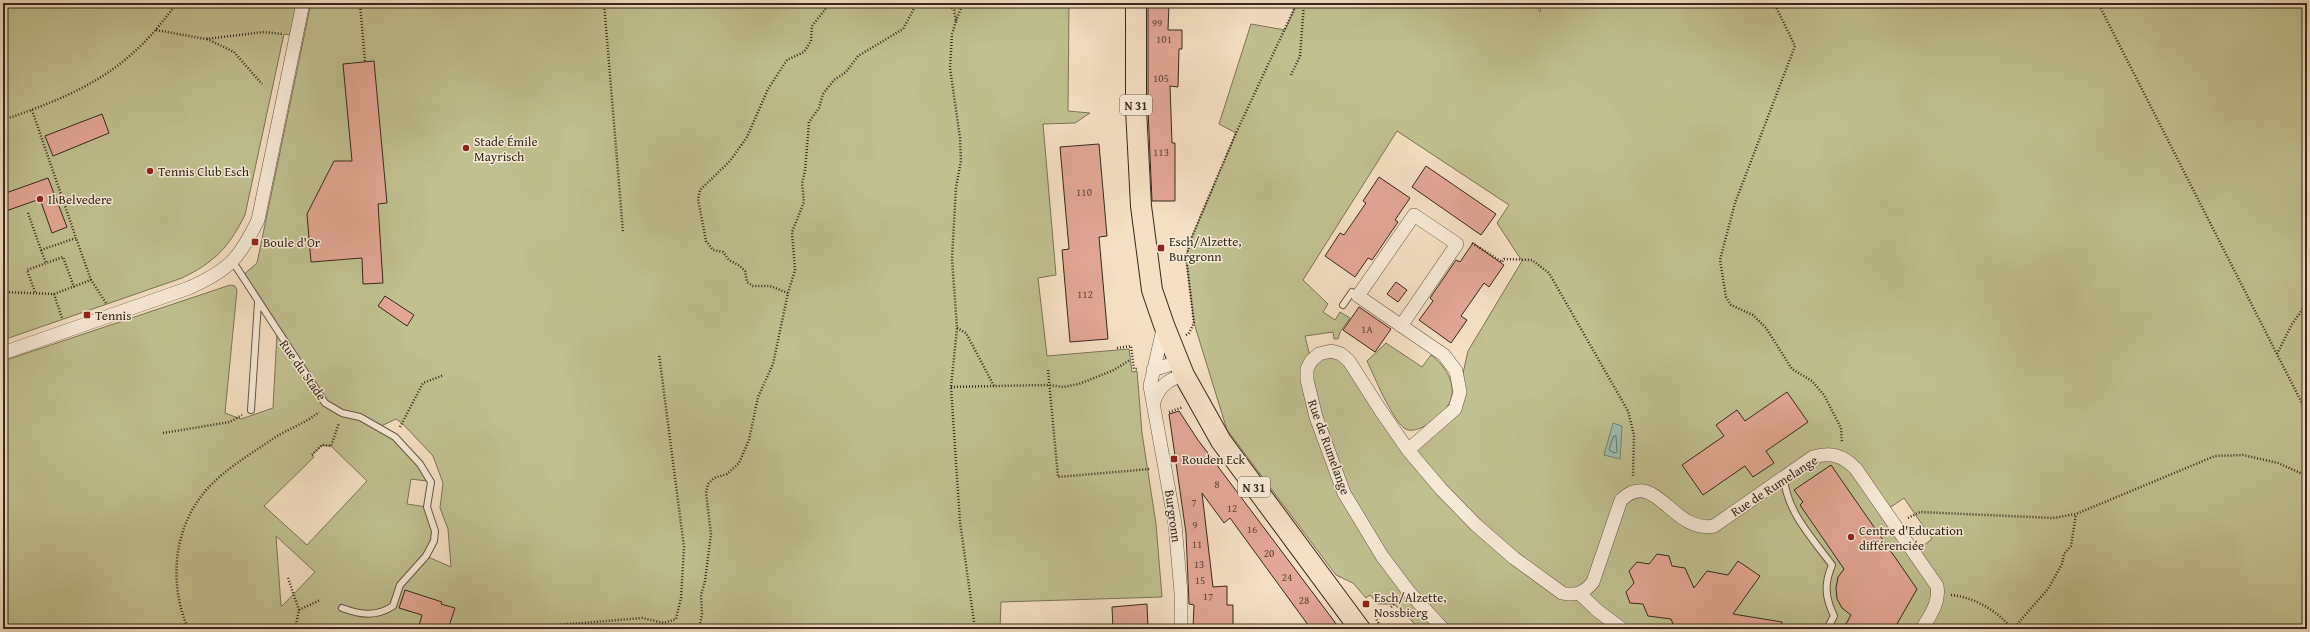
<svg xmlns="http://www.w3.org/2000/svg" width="2310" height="632" font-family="'Gentium Book Plus',serif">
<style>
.green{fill:#c0c190;stroke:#7b7456;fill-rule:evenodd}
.water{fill:#9dbeaf;stroke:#748275}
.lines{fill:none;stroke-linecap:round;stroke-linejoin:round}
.shore{stroke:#6a7366;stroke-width:1}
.building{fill:#e3a795;stroke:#36281d}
.service-casing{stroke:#665646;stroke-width:8}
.minor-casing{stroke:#665646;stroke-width:14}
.primary-casing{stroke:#36281d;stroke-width:22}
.path{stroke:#36281d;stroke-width:2.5;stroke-dasharray:1 2;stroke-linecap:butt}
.service{stroke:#f8ebd8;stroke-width:6}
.minor{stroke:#f8ebd8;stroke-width:13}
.primary{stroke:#f5e0c3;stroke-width:20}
.poi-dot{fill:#8f2418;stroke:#f8ebd8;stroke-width:1.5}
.labels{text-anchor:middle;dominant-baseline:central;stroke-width:3;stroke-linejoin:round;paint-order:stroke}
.number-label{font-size:11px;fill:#61483b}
.shield{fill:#f8ebd8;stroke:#706255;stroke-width:1}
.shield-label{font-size:12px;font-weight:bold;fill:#36281d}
.poi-label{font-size:13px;fill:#36281d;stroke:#f8ebd8;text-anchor:start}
.street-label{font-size:13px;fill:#36281d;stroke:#f8ebd8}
</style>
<rect width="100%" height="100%" fill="#f5e0c3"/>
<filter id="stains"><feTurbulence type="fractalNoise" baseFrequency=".005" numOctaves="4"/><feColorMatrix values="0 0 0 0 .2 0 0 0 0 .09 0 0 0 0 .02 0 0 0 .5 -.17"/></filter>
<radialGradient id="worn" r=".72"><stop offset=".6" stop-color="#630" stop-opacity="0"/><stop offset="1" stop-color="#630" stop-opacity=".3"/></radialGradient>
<path class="green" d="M 3,3 L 303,3 L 296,36 L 284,34 L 245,215 C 229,247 215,262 182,278 L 3,340 Z
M 311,3 L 1069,3 L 1068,111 L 1090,113 L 1075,123 L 1043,124 L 1056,275 L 1038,278 L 1047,356 L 1129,349 L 1132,372 L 1137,371 L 1142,433 L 1156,524 L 1162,597 L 1001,602 L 1000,629 L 3,629 L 3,361 L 230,285 L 235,286 L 237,290 L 225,413 L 241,419 L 273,408 L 277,332 L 242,276 L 257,263 ZM 396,419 L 402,423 L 433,456 L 443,483 L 440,508 L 448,529 L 451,567 L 426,556 L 435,531 L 427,507 L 407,504 L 411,479 L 426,481 C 417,457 401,440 379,427 ZM 322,445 L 331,446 L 367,481 L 307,545 L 264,506 L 314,457 L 312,455 ZM 276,536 L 315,572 L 282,606 L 281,606 Z
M 1297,3 L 1535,3 L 1540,12 L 1541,3 L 2307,3 L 2307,629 L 1418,629 C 1412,619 1403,613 1394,604 L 1378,604 L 1370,595 L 1366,598 L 1353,583 L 1336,575 L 1227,430 L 1194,323 L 1186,257 L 1191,239 L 1236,133 L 1219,124 L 1251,24 L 1285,30 ZM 1397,131 L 1509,205 L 1497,223 L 1522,261 L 1468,351 L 1455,409 L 1408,450 L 1341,354 L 1311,361 L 1305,336 L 1333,332 L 1334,339 L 1338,339 L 1340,332 L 1350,318 L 1340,312 L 1335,320 L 1323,312 L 1328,304 L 1303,280 ZM 1904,498 L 1932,539 L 1915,552 L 1885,511 Z
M 1386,343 L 1422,367 L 1431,355 C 1446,366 1460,388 1447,407 C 1441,417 1415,437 1404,428 C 1391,417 1375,378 1367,361 Z"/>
<path class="water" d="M 1613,423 L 1622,426 L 1620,459 L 1604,455 Z"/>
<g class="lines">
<path class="shore" d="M 1616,436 L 1617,452 L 1614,453 L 1609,450 L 1613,437 Z"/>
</g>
<path class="building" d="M 1148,3 L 1169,3 L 1168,30 L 1182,30 L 1182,49 L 1179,49 L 1178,87 L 1170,86 L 1172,143 L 1175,143 L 1175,201 L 1152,201 L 1148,109 Z
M 374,61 L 387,203 L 378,204 L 383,283 L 363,284 L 362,258 L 311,262 L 307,214 L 334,161 L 352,161 L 343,64 Z
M 102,114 L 109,133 L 53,156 L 45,136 Z
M 1099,144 L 1107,236 L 1099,237 L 1108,339 L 1070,342 L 1062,250 L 1069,249 L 1060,147 Z
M 1426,166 L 1496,214 L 1481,235 L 1412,187 Z
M 1379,177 L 1410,198 L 1395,220 L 1398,222 L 1372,260 L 1368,258 L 1355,277 L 1325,256 L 1340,233 L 1344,235 L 1366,203 L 1363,201 Z
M 48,178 L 67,227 L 52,233 L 40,199 L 3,212 L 3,194 Z
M 1473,243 L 1504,265 L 1489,287 L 1484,283 L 1461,316 L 1467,320 L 1451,343 L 1419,320 L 1433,301 L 1430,298 L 1456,260 L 1460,262 Z
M 1396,282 L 1407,290 L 1398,302 L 1387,294 Z
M 385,296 L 414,315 L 407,326 L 378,306 Z
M 1359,307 L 1391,329 L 1375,352 L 1343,330 Z
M 1787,392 L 1808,422 L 1766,451 L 1774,463 L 1753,477 L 1745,466 L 1703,495 L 1682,465 L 1724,436 L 1716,425 L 1737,410 L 1745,421 Z
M 1179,411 L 1198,440 L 1340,629 L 1311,629 L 1230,518 L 1224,523 L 1202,493 L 1213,587 L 1227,586 L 1227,605 L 1233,605 L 1233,629 L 1193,629 L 1194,605 L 1189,604 L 1186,533 L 1169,414 Z
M 1831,465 L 1917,589 L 1894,629 L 1843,629 L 1851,615 L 1842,608 L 1837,599 L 1836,588 L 1838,577 L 1844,569 L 1800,505 L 1803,502 L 1794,490 Z
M 1657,554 L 1669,556 L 1672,566 L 1685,568 L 1694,588 L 1707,571 L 1728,575 L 1738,561 L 1760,576 L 1733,614 L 1782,622 L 1782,629 L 1675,629 L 1671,619 L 1648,616 L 1643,604 L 1630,603 L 1626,592 L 1634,583 L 1629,571 L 1637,562 L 1649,564 Z
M 405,590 L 442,602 L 441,604 L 455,608 L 448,629 L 418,629 L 422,615 L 399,608 Z
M 1147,604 L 1148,629 L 1113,629 L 1112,607 Z"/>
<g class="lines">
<defs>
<path id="service" d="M 233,262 L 325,403 L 342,413 L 360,417 L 395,437 L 420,464 L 431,482 L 427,507 L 435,531 L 434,541 L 426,556 L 400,585 L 393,606 C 376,617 361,615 342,608
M 1343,305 L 1352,292 L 1358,296
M 251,410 L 258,302
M 1784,478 C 1787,512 1812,538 1832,565 C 1824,584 1825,597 1834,616 L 1827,629"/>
<path id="minor" d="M 1164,325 L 1150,386 L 1175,524 L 1181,593 L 1181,629
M 1401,326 L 1457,244 L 1414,215 L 1358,296 L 1444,355 L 1456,371 L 1460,392 L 1455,409 L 1408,450
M 3,353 L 189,288 C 229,270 239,259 258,220 L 303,3
M 1153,370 L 1178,362
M 1153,404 C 1159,387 1166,380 1184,375
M 1580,594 L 1598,611 L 1622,629
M 1443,629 L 1409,592 L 1382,556 L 1344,493 L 1316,417 L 1307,380 L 1307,369 L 1311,361 L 1319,354 L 1331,351 L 1341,354 L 1349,361 L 1381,411 L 1408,450 L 1441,489 L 1476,525 L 1514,558 L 1562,593 C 1576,596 1584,593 1593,582 L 1621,500 C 1656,467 1672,534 1714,526 L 1813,457 C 1830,452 1843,455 1856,469 L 1937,586 C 1940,603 1930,615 1922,629"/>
<path id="primary" d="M 1136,3 L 1136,109 L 1141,206 L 1152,290 L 1164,325 L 1184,375 L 1221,441 L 1360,629"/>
</defs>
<use href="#service" class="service-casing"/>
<use href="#minor" class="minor-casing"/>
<use href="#primary" class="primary-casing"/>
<path class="path" d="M 360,3 L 365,62
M 604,3 L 623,232
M 948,3 L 954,10 L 956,21 L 952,34 L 950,68 L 960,138 L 961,161 L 956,187 L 952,259 L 957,328 L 951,387 L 960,522 L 975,629
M 1774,3 L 1795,46 L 1735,203 L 1720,260 L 1726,297 L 1731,305 L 1753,315 L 1766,328 L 1792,369 L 1812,381 L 1824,395 L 1841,428 L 1842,443
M 2098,3 L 2307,413
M 2302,3 L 2307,11
M 956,21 L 963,3
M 156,30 L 206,39 L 264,32 L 282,34
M 207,39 L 234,52 L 262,84
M 1291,75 L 1300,56 L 1304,3
M 32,110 L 76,238
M 3,123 L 6,119 C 52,103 99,85 135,51 C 151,37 164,20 177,3
M 28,213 L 41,250 L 76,238 L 91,280
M 1472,243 L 1502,262 L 1504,259 L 1532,260 L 1549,273 L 1628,411 L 1634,435 L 1633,477
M 41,250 L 46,263
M 3,292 L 54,294 L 91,280 L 106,303
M 35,292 L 27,270 L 63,257 L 74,287
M 788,293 L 795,270 L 792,232 L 804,202 L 802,183 L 805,171 L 809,122 L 819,108 L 823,94 L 834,80 L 846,72 L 858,56 L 903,29 L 917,3
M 54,294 L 62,318
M 957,328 L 966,333 L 994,386 L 1049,385 L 1063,387 L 1079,384 L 1114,370 L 1130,360
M 1186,335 L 1189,333 L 1194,323 L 1186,257 L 1191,239 L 1236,133 L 1297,3
M 1117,348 L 1131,346 L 1134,369 L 1138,369
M 2277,354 L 2292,324 L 2307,303
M 1048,370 L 1058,477 L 1150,469
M 951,387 L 994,386
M 1169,412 L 1183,407
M 400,427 L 423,383 L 444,375
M 163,433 L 230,422 L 242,415
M 312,455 L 322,445 L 331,446 L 339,423
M 1908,518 L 1920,512 L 2053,518 L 2076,514 L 2215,456 L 2243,455 L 2278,463 L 2307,476
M 288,578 L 299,610 L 295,629
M 1951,595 C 1974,597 1998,611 2012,629
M 1391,607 L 1398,600
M 299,610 L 320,600
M 1375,617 L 1382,629
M 188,629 C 167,579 174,519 215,481 C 233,464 254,452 274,438 C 288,429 306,423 319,412
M 533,629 L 533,627 L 642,618 L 664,623 L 676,619 L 681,598 L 684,547 L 659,354
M 699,629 L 702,614 L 701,595 L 705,581 L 711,534 L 706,493 L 708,484 L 714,478 L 727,474 L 739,463 L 749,440 L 758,397 L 773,364 L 788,293 L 770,286 L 753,286 L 747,282 L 745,271 L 740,266 L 729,260 L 723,252 L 713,250 L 706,241 L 698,199 L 700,190 L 730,161 L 747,137 L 768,89 L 787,60 L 804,52 L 811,41 L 812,26 L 830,3
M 2013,629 L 2048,589 L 2062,564 L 2064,554 L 2071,546 L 2076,514"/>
<use href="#service" class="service"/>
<use href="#minor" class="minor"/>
<use href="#primary" class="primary"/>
</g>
<g class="poi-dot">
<circle cx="466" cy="148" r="4"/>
<circle cx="150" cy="171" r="4"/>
<circle cx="40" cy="199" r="4"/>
<rect x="251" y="238" width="8" height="8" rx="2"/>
<rect x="1157" y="244" width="8" height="8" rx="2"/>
<rect x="83" y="311" width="8" height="8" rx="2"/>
<rect x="1170" y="455" width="8" height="8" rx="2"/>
<circle cx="1851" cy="537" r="4"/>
<rect x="1362" y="600" width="8" height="8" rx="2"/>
</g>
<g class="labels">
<g class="number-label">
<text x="1157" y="23">99</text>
<text x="1164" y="39">101</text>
<text x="1161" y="78">105</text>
<text x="1161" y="152">113</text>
<text x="1084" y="192">110</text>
<text x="1085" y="294">112</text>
<text x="1367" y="329">1A</text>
<text x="1217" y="484">8</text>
<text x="1194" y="502">7</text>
<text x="1232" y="508">12</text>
<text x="1195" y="525">9</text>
<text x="1252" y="529">16</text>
<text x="1197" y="544">11</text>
<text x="1269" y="553">20</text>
<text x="1199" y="564">13</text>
<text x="1287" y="577">24</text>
<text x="1200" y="580">15</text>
<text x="1208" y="596">17</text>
<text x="1304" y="600">28</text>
</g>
<g class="shield">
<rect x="1120" y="95" width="32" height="20" rx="3"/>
<rect x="1238" y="477" width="32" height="20" rx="3"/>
</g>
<g class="shield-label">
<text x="1136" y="105">N 31</text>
<text x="1254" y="487">N 31</text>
</g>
<g class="poi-label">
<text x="474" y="141">Stade Émile<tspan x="474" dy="15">Mayrisch</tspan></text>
<text x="158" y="171">Tennis Club Esch</text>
<text x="48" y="199">Il Belvedere</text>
<text x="1169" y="241">Esch/Alzette,<tspan x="1169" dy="15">Burgronn</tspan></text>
<text x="263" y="242">Boule d'Or</text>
<text x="95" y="315">Tennis</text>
<text x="1182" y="459">Rouden Eck</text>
<text x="1859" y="530">Centre d'Education<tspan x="1859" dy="15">différenciée</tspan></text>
<text x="1374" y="597">Esch/Alzette,<tspan x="1374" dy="15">Nossbierg</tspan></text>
</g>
<g class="street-label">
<text transform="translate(303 370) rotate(55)">Rue du Stade</text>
<text transform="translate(1329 447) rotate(70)">Rue de Rumelange</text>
<text transform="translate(1774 486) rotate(-33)">Rue de Rumelange</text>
<text transform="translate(1173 516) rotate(82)">Burgronn</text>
</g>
</g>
<rect width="2310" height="632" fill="none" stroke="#f5e0c3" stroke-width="16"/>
<rect x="4" y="4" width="2302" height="624" fill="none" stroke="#36281d" stroke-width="2"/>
<rect x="8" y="8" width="2294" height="616" fill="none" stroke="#36281d"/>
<rect width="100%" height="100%" filter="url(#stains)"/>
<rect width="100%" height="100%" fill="url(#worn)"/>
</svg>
